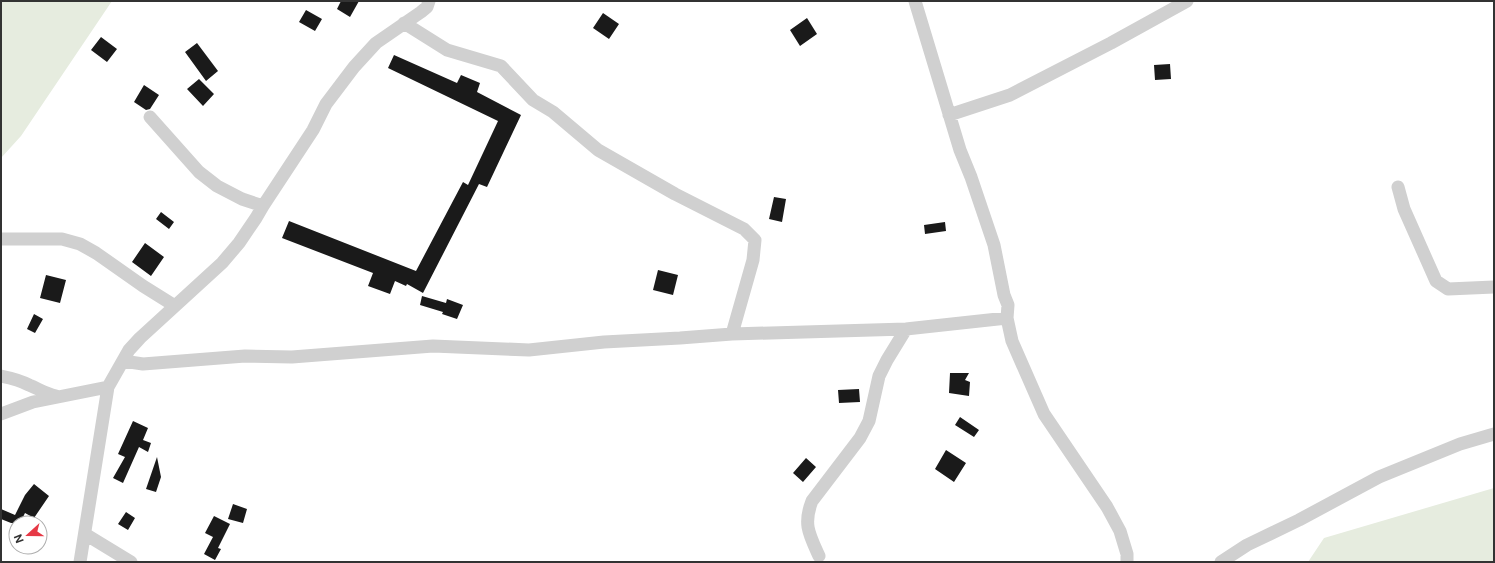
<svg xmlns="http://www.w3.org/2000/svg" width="1495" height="563" font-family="'Public Sans',sans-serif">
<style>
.green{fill:#e6ecdf}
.building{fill:#1a1a1a}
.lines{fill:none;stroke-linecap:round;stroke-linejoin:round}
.street{stroke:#d0d0d0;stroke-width:13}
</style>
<rect width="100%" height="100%" fill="#fff"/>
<path class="green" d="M 1,1 L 112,1 L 21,136 L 1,158 Z
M 1494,488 L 1494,562 L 1308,562 L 1324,538 Z"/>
<path class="building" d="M 341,1 L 359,1 L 350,17 L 337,9 Z
M 306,10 L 322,19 L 315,31 L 299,22 Z
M 603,13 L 619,24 L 609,39 L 593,28 Z
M 807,18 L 817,34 L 800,46 L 790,30 Z
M 101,37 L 117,49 L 107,62 L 91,50 Z
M 197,43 L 218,71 L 206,81 L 185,52 Z
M 394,55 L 457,83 L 461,75 L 480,83 L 477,92 L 521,115 L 487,187 L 479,184 L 423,293 L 407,284 L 406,286 L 395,281 L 390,294 L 368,286 L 373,273 L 282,238 L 289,221 L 416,271 L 463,182 L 468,185 L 498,121 L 388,68 Z
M 1170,64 L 1171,79 L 1155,80 L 1154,65 Z
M 199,79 L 214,94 L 203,106 L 187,89 Z
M 144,85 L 159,95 L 150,109 L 146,110 L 134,102 Z
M 774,197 L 786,199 L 782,222 L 769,219 Z
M 161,212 L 174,222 L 169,229 L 156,219 Z
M 945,222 L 946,231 L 925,234 L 924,225 Z
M 145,243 L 164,257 L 151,276 L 132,262 Z
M 658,270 L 678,275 L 673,295 L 653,290 Z
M 46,275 L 66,280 L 60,303 L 40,298 Z
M 422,296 L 446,303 L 447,299 L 463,305 L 457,319 L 442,314 L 443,312 L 420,305 Z
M 34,314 L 43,319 L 35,333 L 27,329 Z
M 950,373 L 969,373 L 965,380 L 970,382 L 969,396 L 949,393 Z
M 859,389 L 860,402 L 839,403 L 838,390 Z
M 960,417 L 979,430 L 974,437 L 955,425 Z
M 133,421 L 148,428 L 143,440 L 151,443 L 148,452 L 139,447 L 123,483 L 113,478 L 125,457 L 118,454 Z
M 946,450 L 966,463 L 954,482 L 935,469 Z
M 157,457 L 161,477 L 156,492 L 146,489 Z
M 806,458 L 816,467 L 803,482 L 793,473 Z
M 34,484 L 49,496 L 34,518 L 25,513 L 23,517 L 35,523 L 11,523 L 1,519 L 1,509 L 15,515 L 25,495 Z
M 233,504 L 247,509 L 243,523 L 228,519 Z
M 126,512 L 135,518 L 128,530 L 118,524 Z
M 214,516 L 230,524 L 218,548 L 221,549 L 215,560 L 204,554 L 213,537 L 205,533 Z"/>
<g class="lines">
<path class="street" d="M 915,1 L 960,150 L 971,177 L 994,245 L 1004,295 L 1008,305 L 1007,318 L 1012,341 L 1044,414 L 1107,507 L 1120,531 L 1127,554 L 1127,562
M 404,23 L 447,50 L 501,66 L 533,100 L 553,112 L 598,150 L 675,194 L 744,229 L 755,240 L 753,260 L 732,334
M 949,115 L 1010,95 L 1111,43 L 1187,1
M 150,117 L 199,172 L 217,186 L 242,199 L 263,206
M 1398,187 L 1404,209 L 1436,281 L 1448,289 L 1494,287
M 1,239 L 62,239 L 80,244 L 96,253 L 143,286 L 175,306
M 123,361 L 143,364 L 245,356 L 292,357 L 433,346 L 529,350 L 604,342 L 680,338 L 732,334 L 906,329 L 1007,318
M 1,376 C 11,378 20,380 29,385 C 39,389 44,393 56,396
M 1,414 L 33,402 L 108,387
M 85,534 L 131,562
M 819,556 C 809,534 803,524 812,501 L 860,438 L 869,421 L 879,376 L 887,360 L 906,329
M 80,562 L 108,387 L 129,350 L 140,338 L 222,263 L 239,243 L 256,218 L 263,206 L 313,130 L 326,104 L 354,67 L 376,43 L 421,12 L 427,7 L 429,1
M 1221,562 L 1247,545 L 1299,520 L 1379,477 L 1460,444 L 1494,434"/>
</g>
<rect width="1495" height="563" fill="none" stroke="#333333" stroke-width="4"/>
<g transform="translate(28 535) rotate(249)"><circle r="19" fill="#ffffff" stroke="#adadad"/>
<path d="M0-3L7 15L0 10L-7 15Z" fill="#e63946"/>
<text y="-6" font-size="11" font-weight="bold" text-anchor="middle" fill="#333333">N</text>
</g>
</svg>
